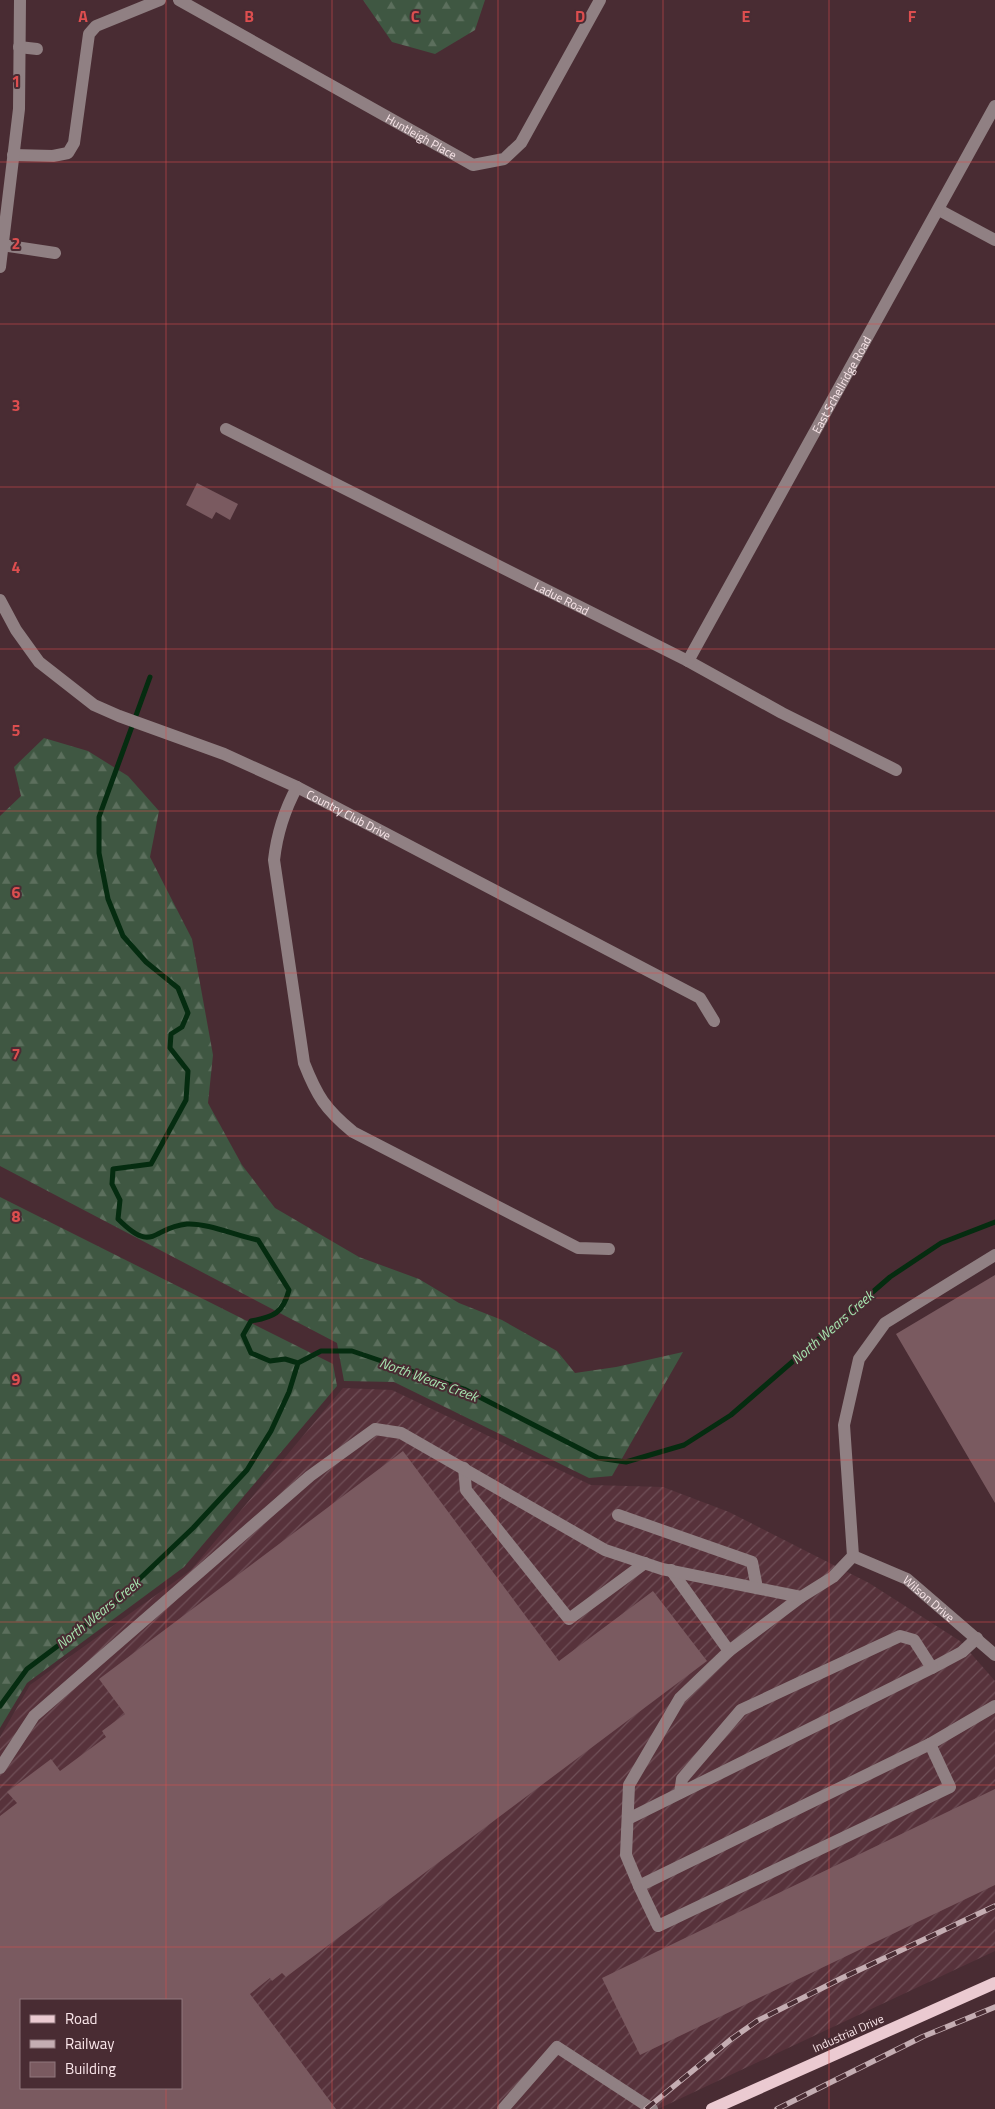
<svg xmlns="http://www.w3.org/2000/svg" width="995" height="2109" font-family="'Titillium Web',sans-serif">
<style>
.industrial{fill:url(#industrial-furrows);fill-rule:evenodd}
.forest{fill:url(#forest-firs)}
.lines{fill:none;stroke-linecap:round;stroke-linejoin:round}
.stream{stroke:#052c10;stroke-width:5}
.building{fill:#7a5a60;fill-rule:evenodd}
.minor{stroke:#908083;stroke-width:12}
.major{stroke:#ebcad1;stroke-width:12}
.rail-casing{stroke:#c4adb2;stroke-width:5.5}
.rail{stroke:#492c33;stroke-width:4;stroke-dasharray:11;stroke-linecap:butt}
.grid{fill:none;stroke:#dd4e4f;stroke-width:1;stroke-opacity:0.55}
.labels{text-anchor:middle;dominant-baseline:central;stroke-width:4;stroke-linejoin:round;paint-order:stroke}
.street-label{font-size:12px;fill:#fae6ea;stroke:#492c33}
.water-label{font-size:14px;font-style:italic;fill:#a6e5af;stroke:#492c33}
.grid-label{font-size:16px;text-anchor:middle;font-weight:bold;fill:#dd4e4f;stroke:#492c33;stroke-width:4;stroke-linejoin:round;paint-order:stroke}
</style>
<defs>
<pattern id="industrial-furrows" width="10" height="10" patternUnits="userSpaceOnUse" patternTransform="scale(1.25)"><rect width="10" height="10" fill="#57323b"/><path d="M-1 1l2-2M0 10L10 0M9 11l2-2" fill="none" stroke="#705058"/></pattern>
<pattern id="forest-firs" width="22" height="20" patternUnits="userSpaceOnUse" patternTransform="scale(1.25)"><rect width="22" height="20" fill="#3f5742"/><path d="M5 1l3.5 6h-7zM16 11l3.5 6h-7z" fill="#5c6f5d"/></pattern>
</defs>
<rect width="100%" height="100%" fill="#492c33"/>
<path class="industrial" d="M 343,1388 L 392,1390 L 591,1485 L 663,1487 L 729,1512 L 869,1583 L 960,1641 L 995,1681 L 995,1951 L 658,2109 L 0,2109 L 0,1737 L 30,1685 L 191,1570 ZM 21,2000 L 181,2000 L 181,2088 L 21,2088 Z"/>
<path class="forest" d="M 363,0 L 485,0 L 475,30 L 435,54 L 392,42 Z
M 44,738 L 88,751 L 128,776 L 159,811 L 150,857 L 192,939 L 213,1055 L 208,1103 L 242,1165 L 275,1208 L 359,1257 L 419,1279 L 459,1303 L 502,1320 L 557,1351 L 575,1373 L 616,1367 L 683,1352 L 612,1476 L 589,1478 L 394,1382 L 344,1381 L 337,1343 L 0,1166 L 0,816 L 21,796 L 14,767 Z
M 0,1197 L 333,1364 L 337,1386 L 184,1567 L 27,1683 L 0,1728 Z"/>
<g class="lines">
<path class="stream" d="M 150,677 L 99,817 L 99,853 L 108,899 L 123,936 L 146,962 L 178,988 L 188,1013 L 182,1027 L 171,1034 L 170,1048 L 188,1071 L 186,1100 L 151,1164 L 113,1169 L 112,1184 L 120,1200 L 118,1219 C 154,1255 152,1227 187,1224 C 209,1223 236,1236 258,1240 L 289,1290 C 283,1313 274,1317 251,1321 L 243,1335 L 251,1353 L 270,1361 L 285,1359 L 298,1363
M 0,1706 L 27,1669 L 111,1606 L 193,1528 L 247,1470 L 271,1431 L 289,1392 L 298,1363 L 321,1351 L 352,1351 L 464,1389 L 598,1458 L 626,1462 L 684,1445 L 731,1415 L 890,1277 L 941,1243 L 995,1222"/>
</g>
<path class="building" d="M 197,483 L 238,504 L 230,520 L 216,512 L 212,519 L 186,505 Z
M 995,1275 L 995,1503 L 896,1334 Z
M 403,1451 L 559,1661 L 653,1591 L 707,1661 L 286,1977 L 282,1973 L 272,1981 L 270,1978 L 250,1994 L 336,2109 L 0,2109 L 0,1816 L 17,1803 L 7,1792 L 51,1759 L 60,1771 L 106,1737 L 102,1731 L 125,1714 L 99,1679 ZM 21,2000 L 181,2000 L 181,2088 L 21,2088 Z
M 995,1789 L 995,1885 L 640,2055 L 602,1978 Z"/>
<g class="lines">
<g class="minor">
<path id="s1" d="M 179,0 L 473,165 L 504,159 L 521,143 L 600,0"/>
<path d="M 19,47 L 37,49"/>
<path d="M 13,155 L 53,156 L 68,153 L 74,143 L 89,34 L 96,26 L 160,0"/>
<path d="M 939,210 L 995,240"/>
<path d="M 2,245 L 55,253"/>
<path d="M 0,267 L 19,109 L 20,0"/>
<path id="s2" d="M 226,429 L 688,661 L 782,713 L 896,770"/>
<path id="s3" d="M 0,600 L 16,630 L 39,662 L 94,705 L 119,716 L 224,754 L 297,787 L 700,998 L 714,1021"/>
<path id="s4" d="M 688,661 L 995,106"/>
<path d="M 297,787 C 284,811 277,833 274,860 L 304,1063 C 317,1096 325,1109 353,1132 L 578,1248 L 609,1249"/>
<path d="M 464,1468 L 466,1490 L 569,1619 L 645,1563"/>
<path d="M 618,1515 L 752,1562 L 757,1588"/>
<path id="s5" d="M 853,1556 L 907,1579 L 995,1655"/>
<path d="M 671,1570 L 729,1651 L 801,1597"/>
<path d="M 729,1651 L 680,1698 L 629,1785 L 626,1855 L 639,1886 L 930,1744 L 995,1706"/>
<path d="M 932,1668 L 962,1652 L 977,1638"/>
<path d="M 0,1768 L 34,1716 L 310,1476 L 375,1429 L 401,1433 L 605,1550 L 662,1569 L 801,1597 L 833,1577 L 853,1556 L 844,1425 L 859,1359 L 885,1323 L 995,1255"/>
<path d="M 628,1819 L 932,1668 L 914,1640 L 900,1636 L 741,1710 L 682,1779 L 680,1793"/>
<path d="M 639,1886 L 658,1926 L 950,1787 L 930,1744"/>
<path d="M 503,2109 L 557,2047 L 652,2109"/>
</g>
<path class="major" d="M 712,2109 L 995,1983"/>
<defs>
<path id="rail" d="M 646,2109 L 730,2040 L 757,2021 L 842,1978 L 995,1906
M 777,2109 L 922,2037 L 995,2007"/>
</defs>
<use href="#rail" class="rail-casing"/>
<use href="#rail" class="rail"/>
</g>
<path class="grid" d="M 166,0 L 166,2000M 332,0 L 332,2109M 498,0 L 498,2109M 663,0 L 663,2109M 829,0 L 829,2109M 0,162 L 995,162M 0,324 L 995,324M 0,487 L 995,487M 0,649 L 995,649M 0,811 L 995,811M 0,973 L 995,973M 0,1136 L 995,1136M 0,1298 L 995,1298M 0,1460 L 995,1460M 0,1622 L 995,1622M 0,1785 L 995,1785M 0,1947 L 995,1947M 166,2088 L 166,2109"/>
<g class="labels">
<g class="street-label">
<text stroke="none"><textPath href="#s1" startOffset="278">Huntleigh Place</textPath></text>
<text stroke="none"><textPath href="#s4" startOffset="316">East Schellridge Road</textPath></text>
<text stroke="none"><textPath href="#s2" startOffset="376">Ladue Road</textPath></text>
<text stroke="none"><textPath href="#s3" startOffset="421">Country Club Drive</textPath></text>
<text stroke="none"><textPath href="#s5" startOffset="88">Wilson Drive</textPath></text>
<text transform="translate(848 2033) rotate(-24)">Industrial Drive</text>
</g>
<g class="water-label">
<text transform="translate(832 1327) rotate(-41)">North Wears Creek</text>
<text transform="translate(429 1379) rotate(20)">North Wears Creek</text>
<text transform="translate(98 1613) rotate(-39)">North Wears Creek</text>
</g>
</g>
<g class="grid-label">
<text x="83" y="22">A</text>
<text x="249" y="22">B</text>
<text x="415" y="22">C</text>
<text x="580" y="22">D</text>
<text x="746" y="22">E</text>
<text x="912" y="22">F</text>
<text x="16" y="87">1</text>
<text x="16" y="249">2</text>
<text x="16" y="411">3</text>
<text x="16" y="573">4</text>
<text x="16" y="736">5</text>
<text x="16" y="898">6</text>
<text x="16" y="1060">7</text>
<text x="16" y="1222">8</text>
<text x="16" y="1385">9</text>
</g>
<rect x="20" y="1999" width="162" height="90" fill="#492c33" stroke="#90767c"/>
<rect x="30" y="2015" width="25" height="8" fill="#ebcad1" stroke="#90767c"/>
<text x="65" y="2024" font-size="15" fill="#fae6ea">Road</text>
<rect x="30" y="2040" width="25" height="8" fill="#c4adb2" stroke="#90767c"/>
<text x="65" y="2049" font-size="15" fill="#fae6ea">Railway</text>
<rect x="30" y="2062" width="25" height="15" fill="#7a5a60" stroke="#90767c"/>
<text x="65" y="2074" font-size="15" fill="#fae6ea">Building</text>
</svg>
